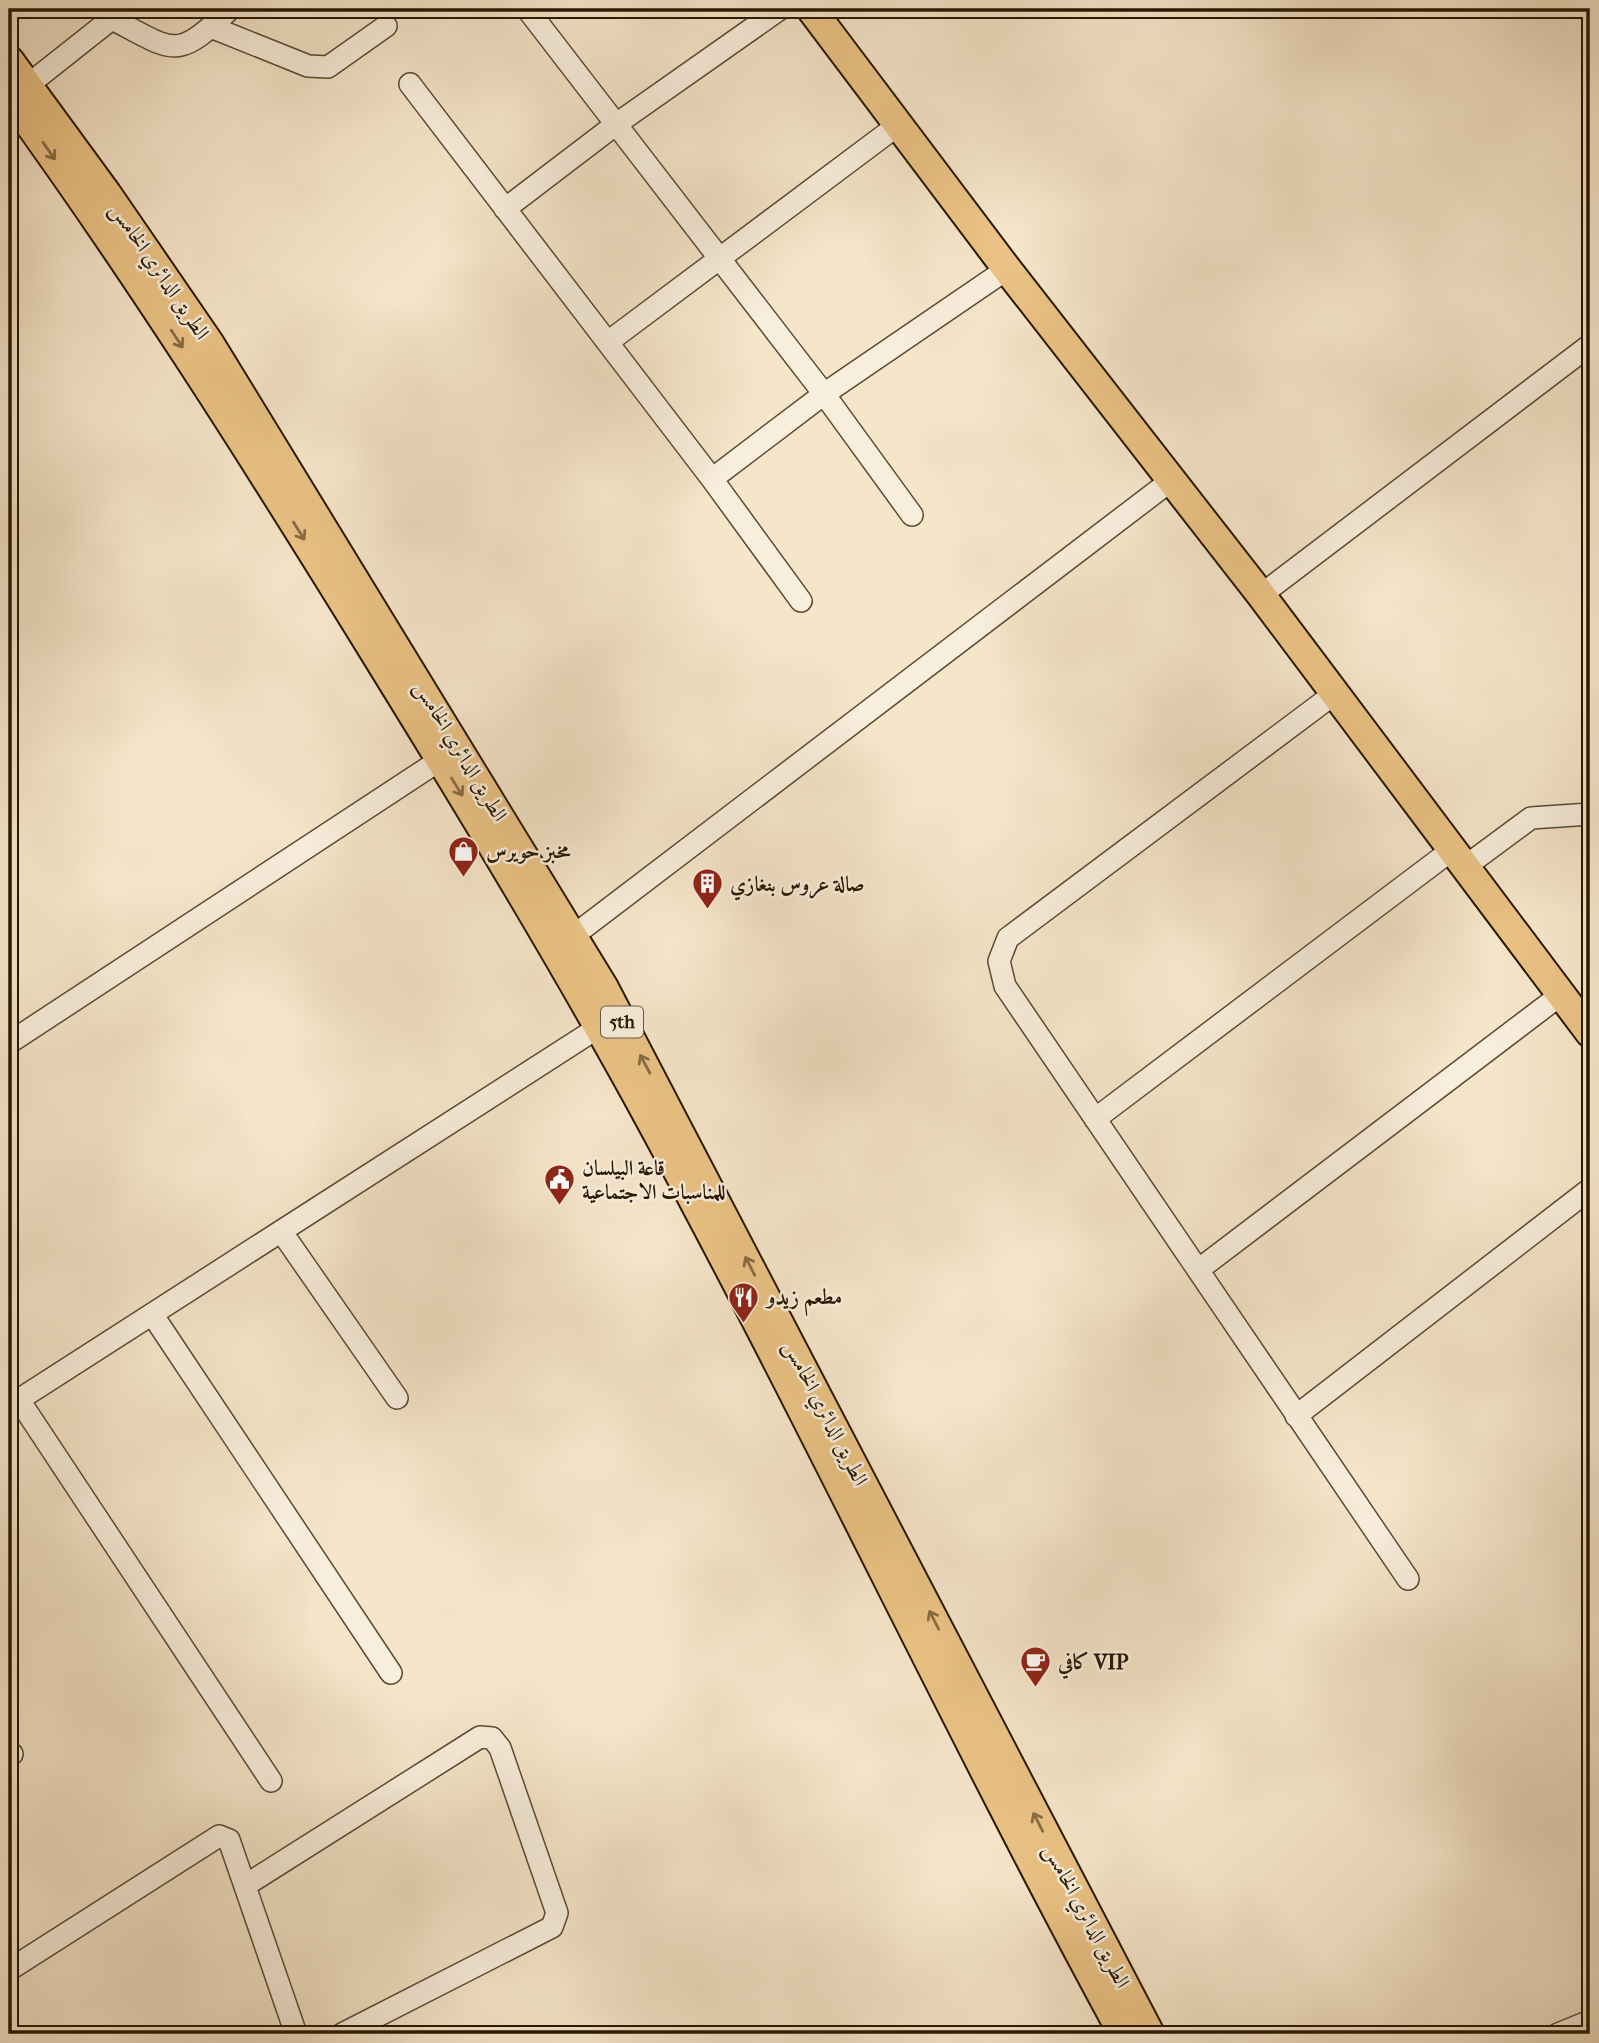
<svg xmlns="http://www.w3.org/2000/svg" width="1599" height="2043" font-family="'IM FELL French Canon',Amiri,serif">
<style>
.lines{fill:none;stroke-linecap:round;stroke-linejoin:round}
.minor-casing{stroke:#5a4a34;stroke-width:24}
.major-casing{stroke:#271703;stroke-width:32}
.minor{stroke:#f8eedc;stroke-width:21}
.major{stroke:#eac284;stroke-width:28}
.oneway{stroke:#886c44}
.labels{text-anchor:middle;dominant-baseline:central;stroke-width:5;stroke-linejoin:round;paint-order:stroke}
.shield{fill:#f8eedc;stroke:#665844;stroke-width:2}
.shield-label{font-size:19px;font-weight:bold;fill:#271703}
.street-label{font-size:21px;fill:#271703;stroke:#f8eedc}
.poi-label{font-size:21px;font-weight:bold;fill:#271703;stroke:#f8eedc;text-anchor:start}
</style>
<rect width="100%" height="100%" fill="#f5e5c9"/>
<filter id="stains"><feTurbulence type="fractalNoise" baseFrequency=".00286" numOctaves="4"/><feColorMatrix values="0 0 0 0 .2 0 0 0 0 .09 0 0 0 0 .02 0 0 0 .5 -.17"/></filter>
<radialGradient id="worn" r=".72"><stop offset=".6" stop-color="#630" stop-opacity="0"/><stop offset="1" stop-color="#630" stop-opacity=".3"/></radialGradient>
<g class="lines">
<defs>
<path id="minor" d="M 528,10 L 824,394 L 912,515
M 112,19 C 175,51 175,62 230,9
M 211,27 L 308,66 L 328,67 L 386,26
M 410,84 L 712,479 L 801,601
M 28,85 L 124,9
M 505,209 L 615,125 L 780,9
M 608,342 L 898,125
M 712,479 L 824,394 L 1007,269
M 1261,595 L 1590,345
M 1334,694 L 1008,938 L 999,961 L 1005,986 L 1408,1579
M 1466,866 L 1531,818 L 1590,814
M 573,936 L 1173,479
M 9,1043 L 440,760
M 1095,1119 L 1453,849
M 281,1231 L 397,1398
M 1198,1270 L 1563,993
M 152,1314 L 391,1673
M 19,1400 L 271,1781
M 9,1406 L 599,1027
M 1296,1416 L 1590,1189
M 9,1756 L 12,1754
M 246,1885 L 480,1737 L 492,1738 L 500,1748 L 557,1913 L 552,1927 L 342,2034
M 9,1970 L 219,1836 L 229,1840 L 296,2034
M 1558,2034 L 1590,2021"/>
<path id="major" d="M 811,9 L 1007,269 L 1261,595 L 1590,1033
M 9,60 L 107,194 L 210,344 L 603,986 L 1150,2034
M 9,96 C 139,275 257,462 373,650 C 470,807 565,963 653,1125 C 816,1425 960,1735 1123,2034"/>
</defs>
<use href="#minor" class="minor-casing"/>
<use href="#major" class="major-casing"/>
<use href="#minor" class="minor"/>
<use href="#major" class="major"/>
</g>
<defs><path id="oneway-shaft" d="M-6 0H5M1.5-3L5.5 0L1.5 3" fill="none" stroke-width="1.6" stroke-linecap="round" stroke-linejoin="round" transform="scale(1.75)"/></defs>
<g class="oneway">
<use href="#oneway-shaft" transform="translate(49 151) rotate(55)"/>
<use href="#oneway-shaft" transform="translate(177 339) rotate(57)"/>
<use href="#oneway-shaft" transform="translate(299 531) rotate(58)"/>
<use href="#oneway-shaft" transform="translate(457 787) rotate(58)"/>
<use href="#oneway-shaft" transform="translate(645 1064) rotate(-118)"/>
<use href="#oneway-shaft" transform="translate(750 1266) rotate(-117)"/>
<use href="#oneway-shaft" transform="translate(934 1620) rotate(-117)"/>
<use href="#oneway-shaft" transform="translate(1038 1822) rotate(-117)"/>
</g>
<defs>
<symbol id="shop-pin" viewBox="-11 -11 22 30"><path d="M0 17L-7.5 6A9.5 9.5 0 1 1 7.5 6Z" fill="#8f2418" stroke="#f8eedc"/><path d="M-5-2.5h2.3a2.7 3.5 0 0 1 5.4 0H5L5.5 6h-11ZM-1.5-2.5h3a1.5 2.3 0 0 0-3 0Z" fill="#fff"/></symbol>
<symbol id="building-pin" viewBox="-11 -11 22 30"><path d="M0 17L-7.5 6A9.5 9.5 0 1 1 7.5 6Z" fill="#8f2418" stroke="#f8eedc"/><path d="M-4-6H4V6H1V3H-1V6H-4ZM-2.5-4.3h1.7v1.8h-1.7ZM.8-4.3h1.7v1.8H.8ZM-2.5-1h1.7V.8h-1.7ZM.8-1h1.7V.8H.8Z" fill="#fff"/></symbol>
<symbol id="civic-pin" viewBox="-11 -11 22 30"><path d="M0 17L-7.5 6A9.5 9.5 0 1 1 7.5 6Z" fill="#8f2418" stroke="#f8eedc"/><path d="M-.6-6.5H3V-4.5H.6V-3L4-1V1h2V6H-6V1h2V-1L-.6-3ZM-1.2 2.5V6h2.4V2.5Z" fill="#fff"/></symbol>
<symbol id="restaurant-pin" viewBox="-11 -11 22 30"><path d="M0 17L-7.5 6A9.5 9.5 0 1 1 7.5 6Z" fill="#8f2418" stroke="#f8eedc"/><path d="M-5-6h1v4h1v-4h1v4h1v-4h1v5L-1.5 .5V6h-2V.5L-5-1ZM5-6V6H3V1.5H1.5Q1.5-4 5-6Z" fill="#fff"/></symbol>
<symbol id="cafe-pin" viewBox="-11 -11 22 30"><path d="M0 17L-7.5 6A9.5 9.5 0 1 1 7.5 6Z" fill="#8f2418" stroke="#f8eedc"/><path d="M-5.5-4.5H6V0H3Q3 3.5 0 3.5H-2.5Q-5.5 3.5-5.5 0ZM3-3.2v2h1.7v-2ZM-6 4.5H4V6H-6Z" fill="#fff"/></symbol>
</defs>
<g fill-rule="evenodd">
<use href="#shop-pin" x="446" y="834" width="35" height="47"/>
<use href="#building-pin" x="690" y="866" width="35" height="47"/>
<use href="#civic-pin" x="542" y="1162" width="35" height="47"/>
<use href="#restaurant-pin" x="726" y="1280" width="35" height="47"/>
<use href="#cafe-pin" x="1018" y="1644" width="35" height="47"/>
</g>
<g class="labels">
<rect class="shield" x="601" y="1006.5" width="42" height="31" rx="5"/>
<g class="shield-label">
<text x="622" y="1022">5th</text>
</g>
<g class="street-label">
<text transform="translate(160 271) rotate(56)">الطريق الدائري الخامس</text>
<text transform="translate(461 751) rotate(59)">الطريق الدائري الخامس</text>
<text transform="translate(826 1413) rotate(63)">الطريق الدائري الخامس</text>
<text transform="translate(1087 1916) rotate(62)">الطريق الدائري الخامس</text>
</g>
<g class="poi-label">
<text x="486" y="851">مخبز حويرس</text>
<text x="730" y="884">صالة عروس بنغازي</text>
<text x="582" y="1168">قاعة البيلسان<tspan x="582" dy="24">للمناسبات الاجتماعية</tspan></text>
<text x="767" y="1297">مطعم زيدو</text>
<text x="1058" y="1662">كافي VIP</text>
</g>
</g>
<rect width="1599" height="2043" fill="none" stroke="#f5e5c9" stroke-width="35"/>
<rect x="10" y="10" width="1578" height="2022" fill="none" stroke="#271703" stroke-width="3.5"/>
<rect x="18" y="18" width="1564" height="2008" fill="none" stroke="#271703" stroke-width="2"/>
<rect width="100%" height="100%" filter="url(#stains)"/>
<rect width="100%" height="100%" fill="url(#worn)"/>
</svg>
